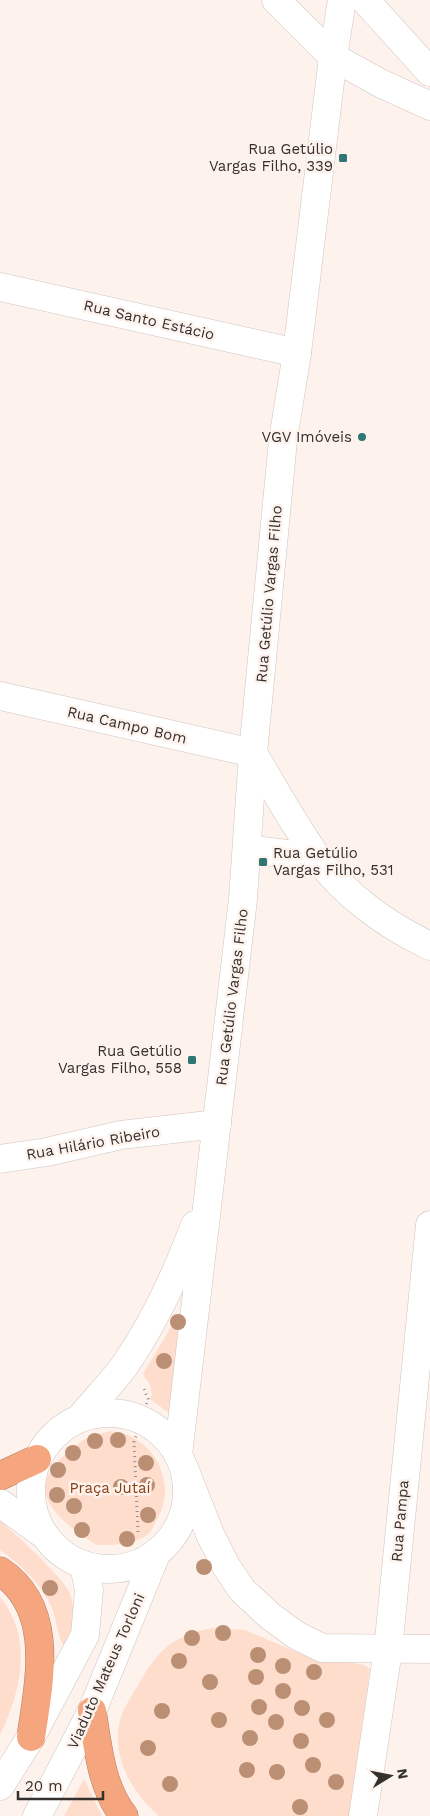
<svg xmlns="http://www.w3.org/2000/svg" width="430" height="1816" font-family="'Work Sans',sans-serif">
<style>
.green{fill:#feddcc}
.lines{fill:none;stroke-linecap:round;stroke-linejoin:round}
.minor-casing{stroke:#cfc4bf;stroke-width:29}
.tertiary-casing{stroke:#cfc4bf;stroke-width:29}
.motorway-casing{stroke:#b27d62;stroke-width:29}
.path{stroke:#958d8a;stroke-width:3;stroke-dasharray:1 4;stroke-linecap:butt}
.minor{stroke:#fff;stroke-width:28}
.tertiary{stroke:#fff;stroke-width:28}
.motorway{stroke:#f6a67e;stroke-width:28}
.tree{fill:#bb8f74}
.poi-dot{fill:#2e7774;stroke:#fef2ed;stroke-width:2}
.labels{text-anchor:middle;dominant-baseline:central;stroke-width:5;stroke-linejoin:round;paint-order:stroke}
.poi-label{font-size:15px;fill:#34302e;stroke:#fef2ed;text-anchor:end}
.street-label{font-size:15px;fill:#34302e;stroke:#fef2ed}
.park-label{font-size:15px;fill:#853e11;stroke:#fef2ed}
</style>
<rect width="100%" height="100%" fill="#fef2ed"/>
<path class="green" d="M 183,1307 L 169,1413 L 150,1399 L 152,1395 L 150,1385 L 143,1374 Z
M 110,1431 C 153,1434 180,1483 156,1521 C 154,1525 152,1531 148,1534 C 135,1545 113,1545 97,1545 C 78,1534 48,1513 45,1490 C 43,1470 75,1443 91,1436 C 97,1434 104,1433 110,1431 Z
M 0,1521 C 15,1533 60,1575 68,1590 C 77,1607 76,1632 64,1646 C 57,1636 57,1620 52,1608 C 41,1583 22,1566 0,1550 Z
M 0,1597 C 34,1639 21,1691 0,1735 Z
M 212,1628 L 245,1630 L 306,1656 L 365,1665 L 370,1669 L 349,1816 L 159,1816 C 131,1792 108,1752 122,1714 C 126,1704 132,1695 137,1687 C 158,1650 170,1637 212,1628 Z
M 84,1779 L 102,1816 L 64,1816 Z"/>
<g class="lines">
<defs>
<path id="minor" d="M 365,0 L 430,72
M 333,57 L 380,83 L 430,106
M 0,287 L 297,353
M 0,696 L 253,753 C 274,788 294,825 317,857 C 345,896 388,926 430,946
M 247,849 L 318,858
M 0,1159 L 47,1152 L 121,1135 L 217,1124
M 184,1468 L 210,1534 L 226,1566 L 242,1590 L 270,1616 L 296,1635 L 322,1648 L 430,1649
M 0,1503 L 43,1534
M 363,1816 L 388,1650 L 430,1225"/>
<path id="tertiary" d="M 276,0 L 333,57
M31 1491a78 78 0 1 1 156 0a78 78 0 1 1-156 0Z
M 80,1418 C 95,1400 112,1383 125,1365 C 154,1323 177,1273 195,1225
M 178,1455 L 243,899 L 253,753 L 283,440 L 297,353 L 333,57 L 342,0
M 0,1786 L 31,1737 L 85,1635 L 89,1590 L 84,1565
M 37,1816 L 92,1711 L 157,1552"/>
<path id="motorway" d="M 0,1476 L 37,1459
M 0,1571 C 56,1608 39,1682 31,1737
M 92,1711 C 98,1747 101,1787 124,1816"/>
</defs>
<use href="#minor" class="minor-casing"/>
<use href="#tertiary" class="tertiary-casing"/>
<use href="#motorway" class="motorway-casing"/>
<path class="path" d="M 138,1532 L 134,1442 L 148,1399 L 144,1389"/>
<use href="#minor" class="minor"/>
<use href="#tertiary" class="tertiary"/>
<use href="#motorway" class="motorway"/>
</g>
<g class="tree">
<circle cx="178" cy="1322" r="8"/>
<circle cx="164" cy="1361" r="8"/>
<circle cx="118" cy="1440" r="8"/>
<circle cx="95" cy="1441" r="8"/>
<circle cx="73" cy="1453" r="8"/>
<circle cx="146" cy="1463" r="8"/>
<circle cx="58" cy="1470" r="8"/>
<circle cx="147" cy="1485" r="8"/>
<circle cx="121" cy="1487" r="8"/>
<circle cx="57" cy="1495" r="8"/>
<circle cx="74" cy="1506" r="8"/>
<circle cx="148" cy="1515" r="8"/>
<circle cx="82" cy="1530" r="8"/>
<circle cx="127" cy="1539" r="8"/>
<circle cx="204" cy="1567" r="8"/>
<circle cx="50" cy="1588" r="8"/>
<circle cx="223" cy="1633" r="8"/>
<circle cx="192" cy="1638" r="8"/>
<circle cx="258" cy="1655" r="8"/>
<circle cx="179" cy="1661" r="8"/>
<circle cx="283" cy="1666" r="8"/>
<circle cx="314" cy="1672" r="8"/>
<circle cx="256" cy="1677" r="8"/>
<circle cx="210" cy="1682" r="8"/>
<circle cx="283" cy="1691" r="8"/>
<circle cx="259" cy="1707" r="8"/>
<circle cx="302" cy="1708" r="8"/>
<circle cx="162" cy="1711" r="8"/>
<circle cx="219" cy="1720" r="8"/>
<circle cx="327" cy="1720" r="8"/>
<circle cx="276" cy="1722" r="8"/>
<circle cx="250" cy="1738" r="8"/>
<circle cx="301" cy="1741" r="8"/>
<circle cx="148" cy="1748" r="8"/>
<circle cx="313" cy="1765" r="8"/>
<circle cx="247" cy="1770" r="8"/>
<circle cx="277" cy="1772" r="8"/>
<circle cx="336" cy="1782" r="8"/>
<circle cx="170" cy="1784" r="8"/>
<circle cx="300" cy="1807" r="8"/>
</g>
<g class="poi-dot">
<rect x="338" y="153" width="10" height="10" rx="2.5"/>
<circle cx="362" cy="437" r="5"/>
<rect x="258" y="857" width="10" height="10" rx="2.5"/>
<rect x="187" y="1055" width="10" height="10" rx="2.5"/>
</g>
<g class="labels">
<g class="poi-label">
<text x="333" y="149">Rua Getúlio<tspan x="333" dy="17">Vargas Filho, 339</tspan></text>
<text x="352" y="437">VGV Imóveis</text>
<text x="273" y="853" text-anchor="start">Rua Getúlio<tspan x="273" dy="17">Vargas Filho, 531</tspan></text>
<text x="182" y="1051">Rua Getúlio<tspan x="182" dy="17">Vargas Filho, 558</tspan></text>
</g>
<g class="street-label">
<text transform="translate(149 320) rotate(13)">Rua Santo Estácio</text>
<text transform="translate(269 594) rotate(-85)">Rua Getúlio Vargas Filho</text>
<text transform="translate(127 725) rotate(13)">Rua Campo Bom</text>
<text transform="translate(232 997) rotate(-83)">Rua Getúlio Vargas Filho</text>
<text transform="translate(93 1143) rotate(-10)">Rua Hilário Ribeiro</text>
<text transform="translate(400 1521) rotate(-85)">Rua Pampa</text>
<text transform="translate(106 1671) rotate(-66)">Viaduto Mateus Torloni</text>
</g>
<g class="park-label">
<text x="110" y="1488">Praça Jutaí</text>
</g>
</g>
<g transform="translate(390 1776) rotate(80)" stroke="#fef2ed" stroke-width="4" paint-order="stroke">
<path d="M0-4L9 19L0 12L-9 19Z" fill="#34302e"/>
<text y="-8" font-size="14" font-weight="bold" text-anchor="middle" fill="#34302e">N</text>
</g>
<path d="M18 1791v8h85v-8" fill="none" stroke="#34302e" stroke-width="2.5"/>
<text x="25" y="1791" font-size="15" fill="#34302e" stroke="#fef2ed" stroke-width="4" paint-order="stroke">20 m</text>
</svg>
